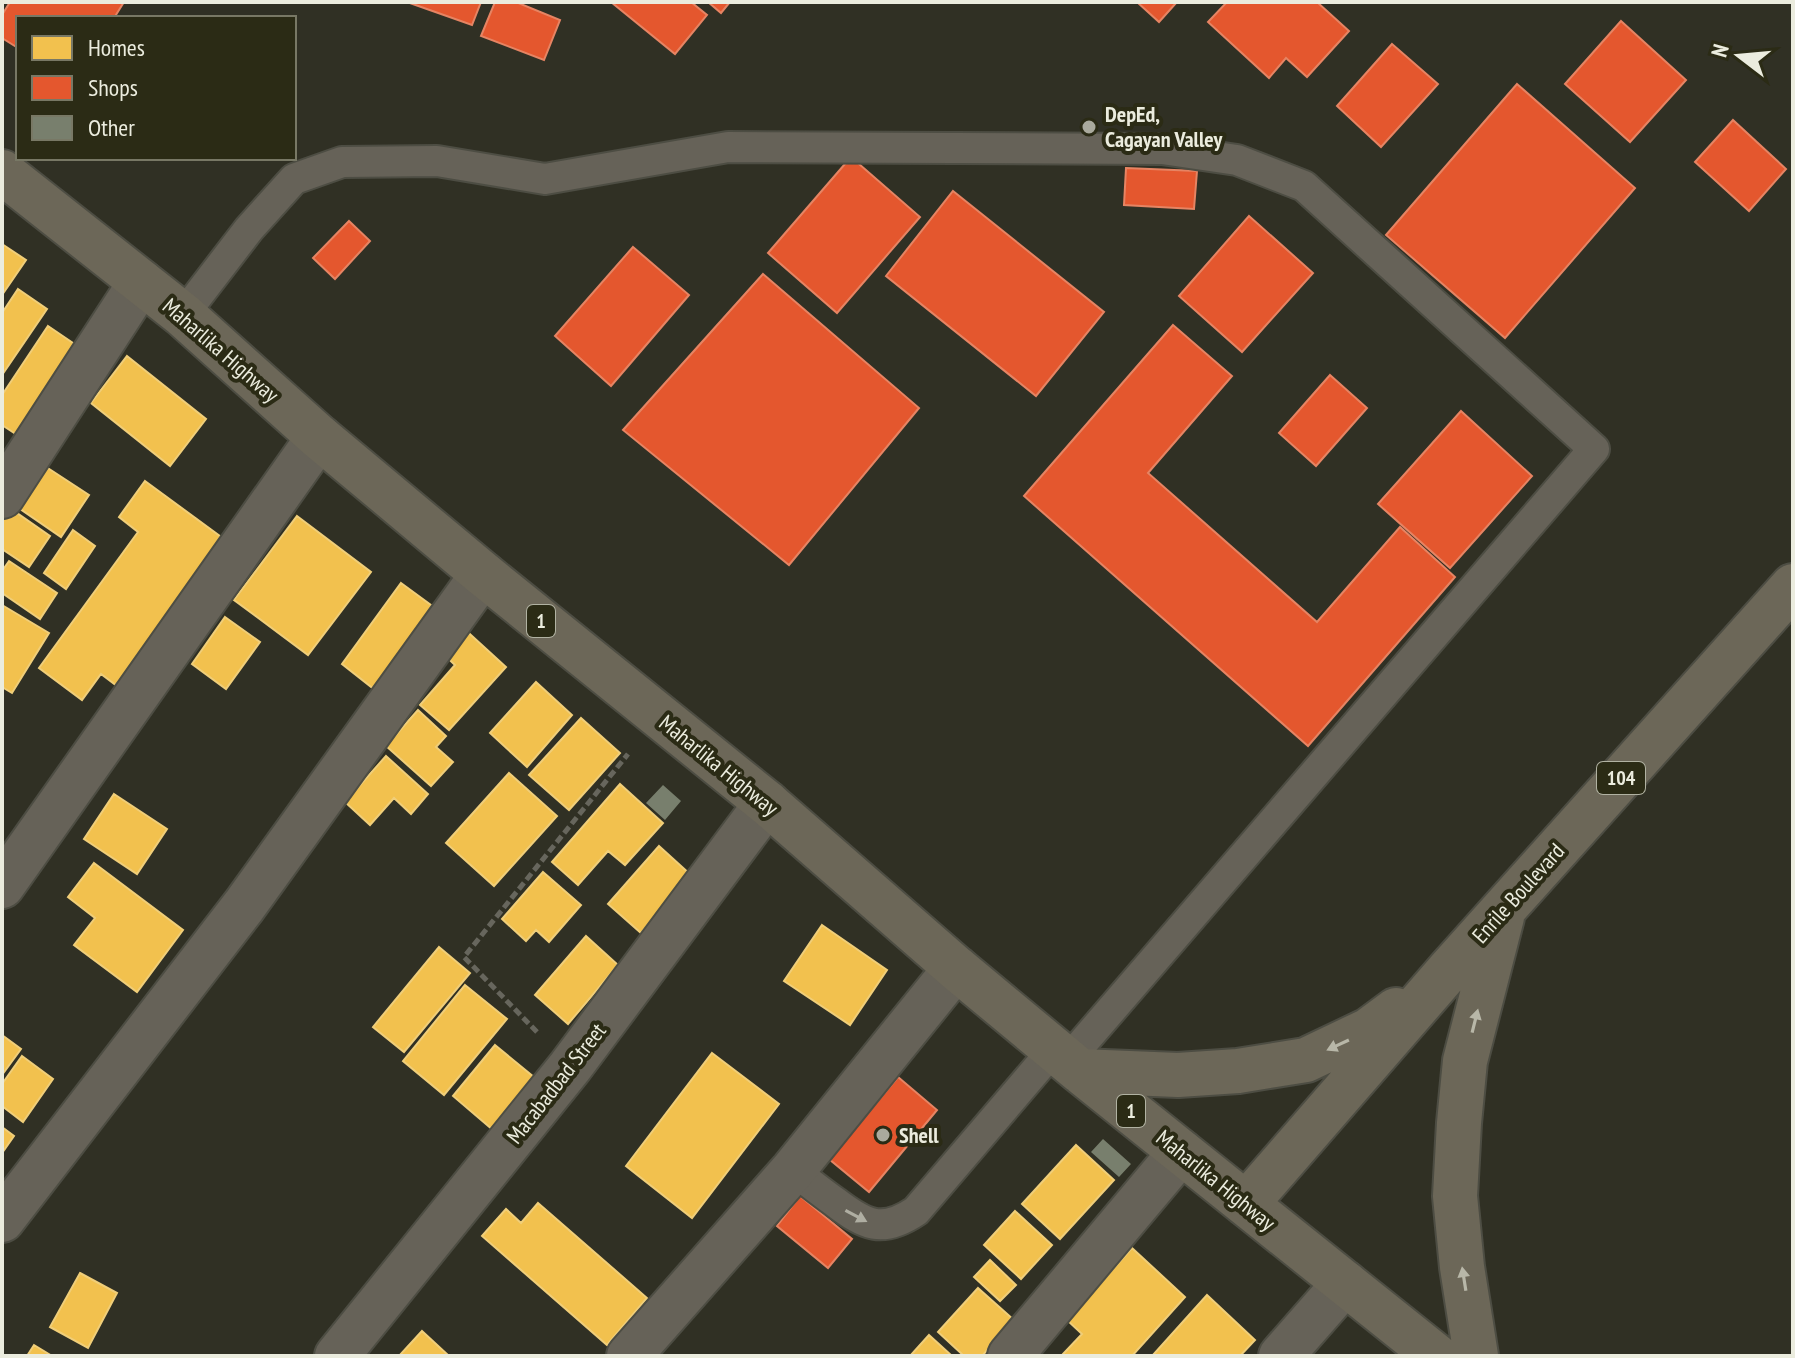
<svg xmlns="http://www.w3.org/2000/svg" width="1795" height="1358" font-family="'PT Sans Narrow',sans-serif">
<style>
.homes{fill:#f2c14e;stroke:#f0ce79;stroke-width:2}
.shops{fill:#e4572e;stroke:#e68463;stroke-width:2}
.building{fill:#787f6d}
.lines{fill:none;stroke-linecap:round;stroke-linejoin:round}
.lane-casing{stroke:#4d4d43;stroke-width:34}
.street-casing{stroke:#4d4d43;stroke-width:48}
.highway-casing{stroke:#4d4d43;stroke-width:48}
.path{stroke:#67665d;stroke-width:5;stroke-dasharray:8 4;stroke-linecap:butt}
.lane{stroke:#666258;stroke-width:30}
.street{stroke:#666258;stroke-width:44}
.highway{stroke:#6c6758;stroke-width:44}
.oneway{fill:#b8b7a8}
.oneway2{fill:#afaea2}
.poi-dot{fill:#aaaa9d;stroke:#2b2b15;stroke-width:3}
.labels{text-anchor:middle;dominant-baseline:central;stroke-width:8;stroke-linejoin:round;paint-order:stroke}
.shield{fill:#2b2b15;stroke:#b1b2a2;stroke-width:2}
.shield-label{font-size:20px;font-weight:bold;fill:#ebecde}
.poi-label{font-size:22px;font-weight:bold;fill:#ebecde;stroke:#2b2b15;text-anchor:start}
.street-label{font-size:22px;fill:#ebecde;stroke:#2b2b15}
</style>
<rect width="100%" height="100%" fill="#303024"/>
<path class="homes" d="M 2,244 L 26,260 L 2,295 Z
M 18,289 L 47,309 L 2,375 L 2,313 Z
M 48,326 L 76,345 L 28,442 L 2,425 L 2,395 Z
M 127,356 L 206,419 L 170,466 L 91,403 Z
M 34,459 L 89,495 L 61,537 L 7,500 Z
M 145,481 L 228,542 L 121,689 L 101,674 L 82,700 L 39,668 L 138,532 L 119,517 Z
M 7,506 L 50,536 L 29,567 L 2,549 L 2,513 Z
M 297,516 L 371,572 L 308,655 L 234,600 Z
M 73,530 L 95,546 L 66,589 L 44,573 Z
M 9,561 L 57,593 L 40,619 L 2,593 L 2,571 Z
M 401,583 L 435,608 L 375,690 L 342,664 Z
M 2,605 L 49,633 L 12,693 L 2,687 Z
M 225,617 L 260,642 L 226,689 L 192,664 Z
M 460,625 L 506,667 L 449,730 L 420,705 L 455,665 L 438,649 Z
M 536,682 L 572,715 L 527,767 L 490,733 Z
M 418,710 L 446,736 L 436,747 L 453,762 L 431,786 L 386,746 Z
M 581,718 L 620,753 L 569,810 L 529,775 Z
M 386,756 L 428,794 L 411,814 L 394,798 L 370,825 L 345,802 Z
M 509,773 L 557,816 L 494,886 L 446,843 Z
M 620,784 L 663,823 L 625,865 L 608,851 L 578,885 L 552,862 Z
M 114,794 L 167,829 L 137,874 L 84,839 Z
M 659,846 L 691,875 L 641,933 L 608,904 Z
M 94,863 L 183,930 L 137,992 L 74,945 L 95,918 L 68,897 Z
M 543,872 L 581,905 L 549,942 L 536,930 L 526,941 L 502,919 Z
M 822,925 L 887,970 L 850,1025 L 784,981 Z
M 586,936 L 618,965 L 568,1024 L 535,995 Z
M 439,947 L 470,973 L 404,1052 L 373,1027 Z
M 465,985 L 507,1019 L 444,1095 L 403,1061 Z
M 2,1035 L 21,1049 L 2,1075 Z
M 495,1045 L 535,1078 L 493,1130 L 453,1096 Z
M 712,1053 L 779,1104 L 692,1218 L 626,1166 Z
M 22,1056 L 53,1079 L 23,1122 L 2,1106 L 2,1084 Z
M 2,1127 L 14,1136 L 2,1153 Z
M 1076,1145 L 1114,1180 L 1060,1239 L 1022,1204 Z
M 538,1203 L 647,1298 L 607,1345 L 482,1236 L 506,1209 L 521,1223 Z
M 1015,1211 L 1052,1245 L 1021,1279 L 984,1245 Z
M 1132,1248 L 1185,1297 L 1132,1356 L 1065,1356 L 1063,1354 L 1082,1334 L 1067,1320 Z
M 990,1260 L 1016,1285 L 1000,1301 L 974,1277 Z
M 80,1273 L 117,1293 L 88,1348 L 50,1327 Z
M 978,1288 L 1014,1320 L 982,1356 L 964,1356 L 938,1332 Z
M 1207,1295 L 1255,1340 L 1240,1356 L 1154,1356 L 1153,1355 Z
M 422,1331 L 449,1356 L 399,1356 Z
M 929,1335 L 952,1356 L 910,1356 Z
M 34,1345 L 52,1356 L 27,1356 Z"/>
<path class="shops" d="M 10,2 L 124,2 L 114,18 L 18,18 L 18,48 L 2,38 L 2,15 Z
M 407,2 L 481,2 L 472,25 Z
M 495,2 L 516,2 L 560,20 L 544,60 L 481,36 Z
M 611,2 L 691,2 L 707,15 L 675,54 Z
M 708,2 L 730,2 L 721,13 Z
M 1137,2 L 1177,2 L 1159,22 Z
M 1227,2 L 1317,2 L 1349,31 L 1307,77 L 1286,58 L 1269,78 L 1208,22 Z
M 1621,21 L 1686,80 L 1630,142 L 1565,84 Z
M 1392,44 L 1438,84 L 1381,147 L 1337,106 Z
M 1517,84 L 1635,188 L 1505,338 L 1386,235 Z
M 1733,120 L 1786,169 L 1749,211 L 1695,162 Z
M 851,157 L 920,217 L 837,313 L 768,253 Z
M 1126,168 L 1197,171 L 1194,209 L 1124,205 Z
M 953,191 L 1104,312 L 1036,396 L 886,276 Z
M 1249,216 L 1313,273 L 1242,352 L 1179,296 Z
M 349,221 L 370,241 L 335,279 L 313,258 Z
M 633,247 L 689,295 L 611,386 L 555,336 Z
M 763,274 L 919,408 L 789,565 L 623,430 Z
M 1173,325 L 1232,376 L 1148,473 L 1317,622 L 1400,527 L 1455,577 L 1308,746 L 1024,496 Z
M 1330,375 L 1367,408 L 1316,466 L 1279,433 Z
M 1461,411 L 1532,476 L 1450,568 L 1378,504 Z
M 898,1077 L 937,1110 L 869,1192 L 829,1159 Z
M 800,1196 L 852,1239 L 828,1268 L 777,1226 Z"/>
<path class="building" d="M 663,785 L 681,801 L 665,820 L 646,803 Z
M 1103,1139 L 1131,1164 L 1119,1177 L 1091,1152 Z"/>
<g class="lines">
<defs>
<path id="lane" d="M 183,315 L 249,229 L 294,179 L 342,162 L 437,161 L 545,179 L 728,147 L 1162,149 L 1237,160 L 1304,186 L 1594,449 L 1068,1060
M 793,1170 C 807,1181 821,1192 835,1202 C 865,1225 882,1234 916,1211 L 1054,1049"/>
<path id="street" d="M 2,496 L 141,282
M 2,886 L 319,437
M 2,1220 L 244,906 L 483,574
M 337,1356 L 570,1067 L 767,803
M 629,1356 L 793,1170 L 956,968
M 1010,1356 L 1181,1152
M 1281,1356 L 1345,1283"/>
<path id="highway" d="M 2,172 L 183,315 L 319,437 L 483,574 L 767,803 L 956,968 L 1080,1071 L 1436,1356
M 1080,1071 L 1178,1075 L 1238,1071 L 1306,1060 L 1369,1030 L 1396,1010
M 1246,1204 L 1449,970 L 1793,586
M 1476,1356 L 1462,1267 L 1455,1196 L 1459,1123 L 1465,1061 L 1502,917"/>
</defs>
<use href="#lane" class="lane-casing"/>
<use href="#street" class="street-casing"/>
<use href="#highway" class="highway-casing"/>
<path class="path" d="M 537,1032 L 464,957 L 628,754"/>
<use href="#lane" class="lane"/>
<use href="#street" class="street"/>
<use href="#highway" class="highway"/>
</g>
<defs><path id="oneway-solid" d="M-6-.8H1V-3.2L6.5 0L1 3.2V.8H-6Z" transform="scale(2)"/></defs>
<g class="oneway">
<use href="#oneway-solid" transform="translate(1475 1021) rotate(-76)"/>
<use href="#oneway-solid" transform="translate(1338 1045) rotate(155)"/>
<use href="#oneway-solid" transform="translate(1464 1279) rotate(-99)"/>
</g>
<use class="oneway2" href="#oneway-solid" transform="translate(856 1216) rotate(28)"/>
<g class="poi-dot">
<circle cx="1089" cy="127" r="8"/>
<circle cx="883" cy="1135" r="8"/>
</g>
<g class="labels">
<g class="shield">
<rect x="527" y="605" width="28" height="32" rx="6"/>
<rect x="1597" y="762" width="48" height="32" rx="6"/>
<rect x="1117" y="1095" width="28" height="32" rx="6"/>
</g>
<g class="shield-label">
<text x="541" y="621">1</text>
<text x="1621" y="778">104</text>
<text x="1131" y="1111">1</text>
</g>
<g class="poi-label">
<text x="1105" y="114">DepEd,<tspan x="1105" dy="25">Cagayan Valley</tspan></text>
<text x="899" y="1135">Shell</text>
</g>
<g class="street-label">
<text transform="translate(221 350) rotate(41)">Maharlika Highway</text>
<text transform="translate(719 765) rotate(39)">Maharlika Highway</text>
<text transform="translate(1518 893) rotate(-48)">Enrile Boulevard</text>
<text transform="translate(556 1083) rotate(-52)">Macabadbad Street</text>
<text transform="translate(1216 1180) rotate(39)">Maharlika Highway</text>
</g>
</g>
<rect width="1795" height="1358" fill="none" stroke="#ebecde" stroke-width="8"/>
<rect x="16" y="16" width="280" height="144" fill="#2b2b15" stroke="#787865" stroke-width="2"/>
<rect x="32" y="36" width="40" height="24" fill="#f2c14e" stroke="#787865" stroke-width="2"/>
<text x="88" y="56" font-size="24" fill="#ebecde">Homes</text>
<rect x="32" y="76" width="40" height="24" fill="#e4572e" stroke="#787865" stroke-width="2"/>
<text x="88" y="96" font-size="24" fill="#ebecde">Shops</text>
<rect x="32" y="116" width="40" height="24" fill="#787f6d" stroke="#787865" stroke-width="2"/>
<text x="88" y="136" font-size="24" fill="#ebecde">Other</text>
<g transform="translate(1739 56) rotate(286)" stroke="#2b2b15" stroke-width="6" paint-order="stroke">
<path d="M0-6L14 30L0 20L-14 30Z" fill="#ebecde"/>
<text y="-12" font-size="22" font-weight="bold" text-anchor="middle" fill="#ebecde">N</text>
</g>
</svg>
